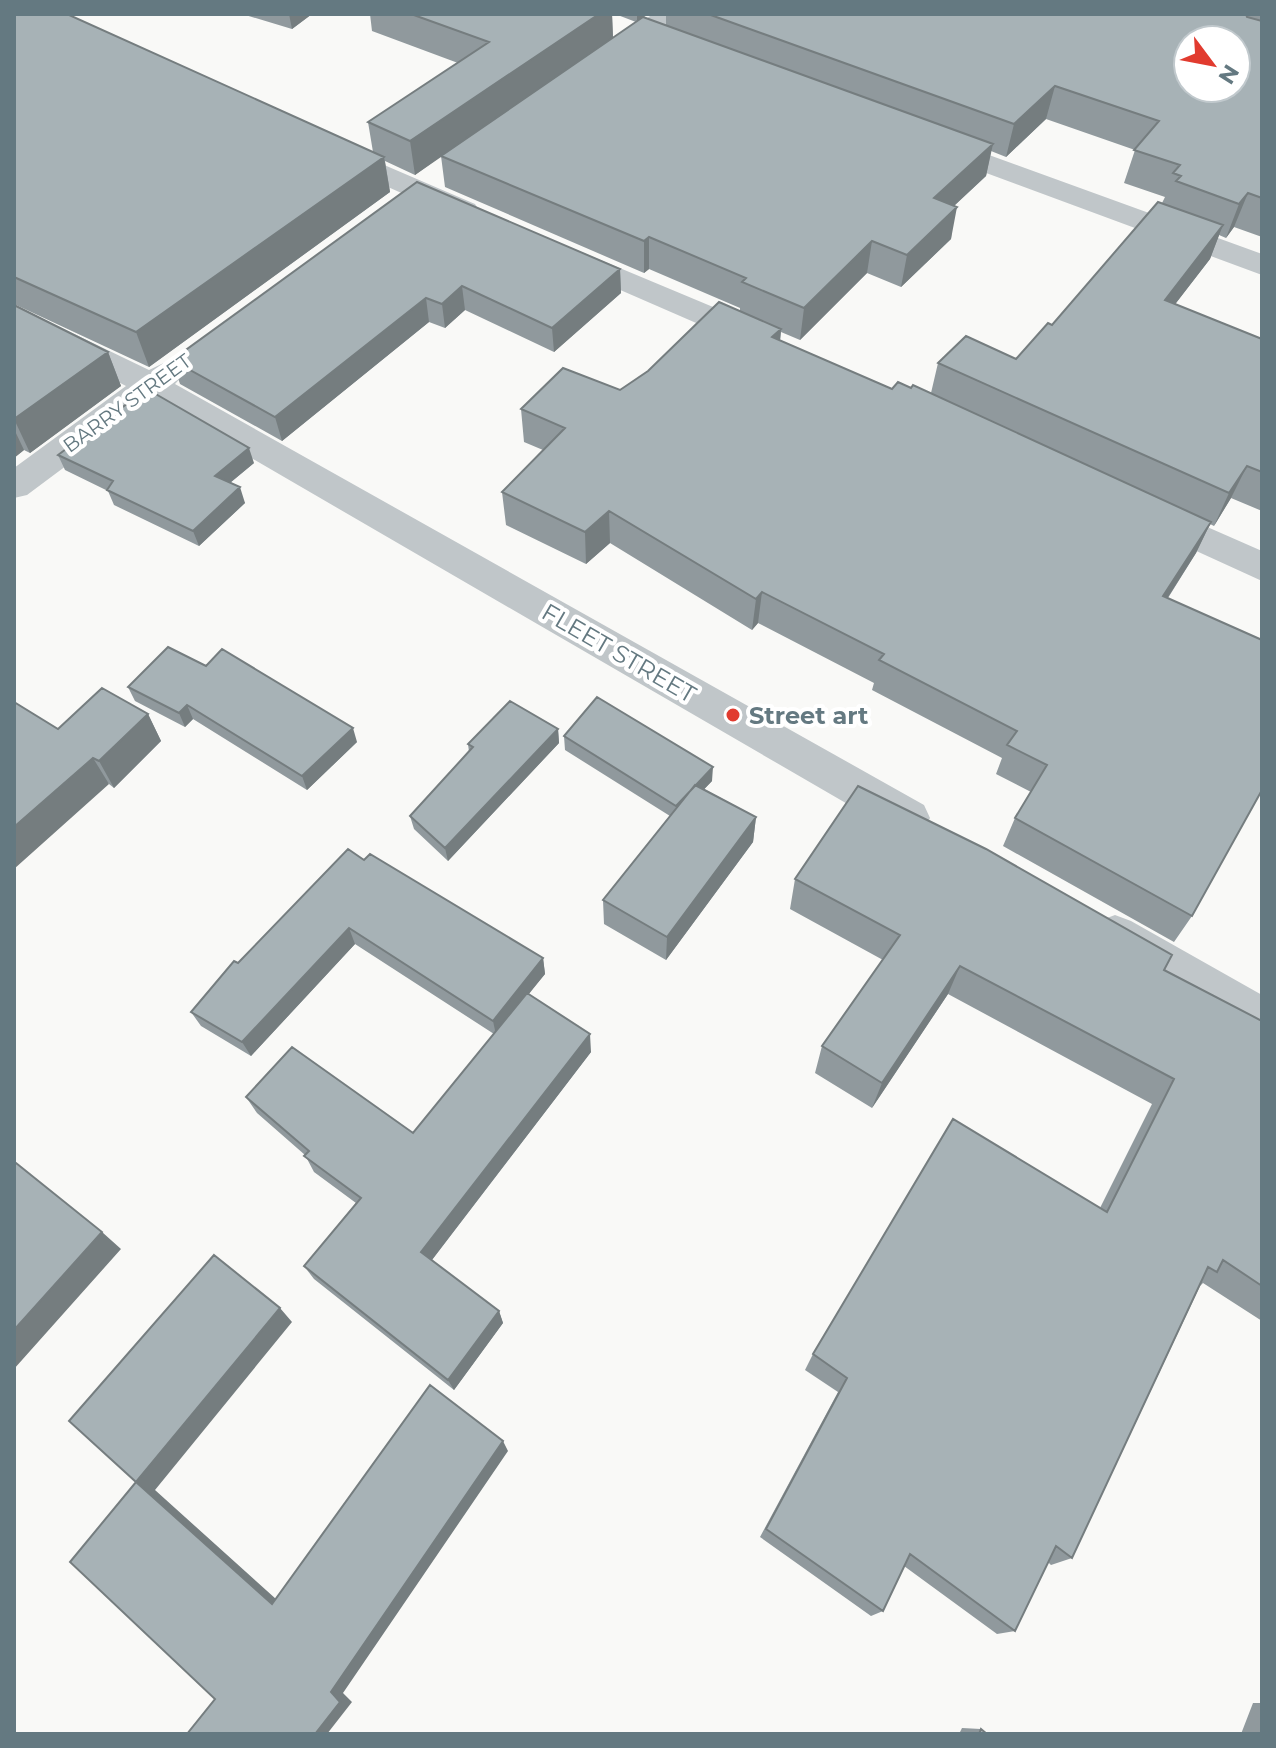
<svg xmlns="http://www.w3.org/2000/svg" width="1276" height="1748" font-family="Montserrat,sans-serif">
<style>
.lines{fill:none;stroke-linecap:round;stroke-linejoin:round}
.minor{fill:#c0c6c9;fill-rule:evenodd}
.wall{fill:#90999d;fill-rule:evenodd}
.shaded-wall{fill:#757d7f}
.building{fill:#a7b2b6;stroke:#757d7f;stroke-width:2;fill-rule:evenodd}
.poi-dot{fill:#e13b2f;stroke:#fff;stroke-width:3}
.labels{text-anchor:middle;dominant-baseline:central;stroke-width:8;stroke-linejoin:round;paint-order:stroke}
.far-street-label{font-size:20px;fill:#647981;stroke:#fff}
.street-label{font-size:24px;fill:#647981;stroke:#fff}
.poi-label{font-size:24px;font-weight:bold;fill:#647981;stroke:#fff;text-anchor:start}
</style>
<rect width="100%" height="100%" fill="#f9f9f7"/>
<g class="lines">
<path class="minor" d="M 653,14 L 683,14 L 620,63 L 600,63 L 596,57 L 600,51 Z
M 934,135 L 1262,254 L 1262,275 L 924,150 L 920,144 L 924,138 Z
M 333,143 L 475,204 L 479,210 L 475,216 L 464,219 L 453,216 L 323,158 L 318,152 L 323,146 Z
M 567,246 L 773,332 L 777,339 L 773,346 L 761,349 L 749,346 L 556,262 L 551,255 L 556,248 Z
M 14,305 L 149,370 L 170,360 L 182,363 L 187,371 L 175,384 L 924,805 L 930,818 L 924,831 L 909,836 L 894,831 L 153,401 L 27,495 L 14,498 L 14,468 L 126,386 L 14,328 Z
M 1148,501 L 1262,551 L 1262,581 L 1135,523 L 1130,514 L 1135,505 Z
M 1115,915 L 1131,921 L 1262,995 L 1262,1040 L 1245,1034 L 1099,949 L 1092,935 L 1099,921 Z"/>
</g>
<path class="wall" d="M 14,14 L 373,152 L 368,122 L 458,63 L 372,31 L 370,14 L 612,14 L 613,38 L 636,22 L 615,14 L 648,14 L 643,17 L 666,26 L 666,14 L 1262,14 L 1262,237 L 1234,227 L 1226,238 L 1219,235 L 1210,259 L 1175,304 L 1262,339 L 1262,511 L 1231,498 L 1214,526 L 1210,524 L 1196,553 L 1168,598 L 1192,916 L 1174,942 L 1003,846 L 1015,818 L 1031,792 L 996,774 L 1002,758 L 872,690 L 874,683 L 758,623 L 752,630 L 610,543 L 586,564 L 506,525 L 502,492 L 543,450 L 524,442 L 521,409 L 620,390 L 740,311 L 740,308 L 649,269 L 644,273 L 445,187 L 441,156 L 415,175 L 385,161 L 390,192 L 149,367 L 14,304 ZM 1046,119 L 1135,150 L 1124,183 L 1165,197 L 1162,203 L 1052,325 L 1016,359 L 938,363 L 931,393 L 911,388 L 892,389 L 780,341 L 781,332 L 800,340 L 867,273 L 901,287 L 951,239 L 954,206 L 986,176 L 991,151 L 1006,157 Z
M 242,14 L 312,14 L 292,29 Z
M 417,182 L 620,269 L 621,293 L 554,352 L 465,310 L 445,328 L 429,322 L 282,441 L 180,384 L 172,360 Z
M 14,305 L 108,352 L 121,386 L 30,453 L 24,450 L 14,458 Z
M 58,455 L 254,463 L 230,483 L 245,503 L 199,546 L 114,505 L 108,491 L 65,470 Z
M 128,687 L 357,742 L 307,790 L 193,719 L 185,727 L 135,701 Z
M 148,714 L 161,741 L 114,788 L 109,784 L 58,729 Z
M 558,729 L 559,743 L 448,861 L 414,829 L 410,816 L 469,752 L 468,744 Z
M 564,736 L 712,781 L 704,789 L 756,817 L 753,842 L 666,960 L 604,924 L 603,900 L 670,816 L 565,750 Z
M 364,860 L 543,958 L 545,974 L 528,994 L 591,1052 L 432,1260 L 499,1311 L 503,1323 L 454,1390 L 314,1279 L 304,1266 L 356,1203 L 314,1172 L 305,1155 L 257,1113 L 246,1097 L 413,1133 L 494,1034 L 355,944 L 251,1056 L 201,1026 L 191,1012 L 238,963 Z
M 795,879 L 1164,970 L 1262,1021 L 1262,1321 L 1203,1283 L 1200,1286 L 1072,1558 L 1051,1565 L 1048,1562 L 1015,1631 L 997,1634 L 904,1566 L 883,1611 L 871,1616 L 760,1537 L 838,1392 L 805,1370 L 813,1354 L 1100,1208 L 1152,1104 L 948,994 L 872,1108 L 815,1073 L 822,1046 L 883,960 L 790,909 Z
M 1253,1703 L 1262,1703 L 1262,1734 L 1241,1734 Z
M 962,1728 L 981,1729 L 987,1734 L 959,1734 Z"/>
<path class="shaded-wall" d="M 289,14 L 312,14 L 292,29 Z
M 599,14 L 612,14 L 613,38 L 415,175 L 410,141 Z
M 637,14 L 648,14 L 637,22 Z
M 1055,86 L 1046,119 L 1006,157 L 1014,124 Z
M 993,144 L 986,176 L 928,230 L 934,198 Z
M 384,157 L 390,192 L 149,367 L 136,332 Z
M 1248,193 L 1234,227 L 1226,238 L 1239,204 Z
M 957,207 L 951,239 L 901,287 L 907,255 Z
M 1223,225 L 1210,259 L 1153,333 L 1165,300 Z
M 649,237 L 649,269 L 644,273 L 644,241 Z
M 872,241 L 867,273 L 800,340 L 804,308 Z
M 620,269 L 621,293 L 554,352 L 552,328 Z
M 462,286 L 465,310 L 445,328 L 442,304 Z
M 426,298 L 429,322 L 282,441 L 275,417 Z
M 781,329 L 778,362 L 772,337 Z
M 108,352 L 121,386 L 30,453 L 14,419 Z
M 14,429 L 24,450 L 14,458 Z
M 249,448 L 254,463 L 220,491 L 215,476 Z
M 1247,466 L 1231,498 L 1214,526 L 1229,493 Z
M 240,487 L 245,503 L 199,546 L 193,531 Z
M 609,511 L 610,543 L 586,564 L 585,532 Z
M 1211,522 L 1196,553 L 1149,627 L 1163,596 Z
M 762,592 L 758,623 L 752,630 L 756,599 Z
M 187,705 L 193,719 L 185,727 L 179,713 Z
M 148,714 L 161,741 L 114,788 L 99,761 Z
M 353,728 L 357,742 L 307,790 L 302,776 Z
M 558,729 L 559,743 L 448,861 L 445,848 Z
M 93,758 L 109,784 L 14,869 L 14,827 Z
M 713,767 L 712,781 L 676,819 L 676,806 Z
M 756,817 L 753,842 L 666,960 L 667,937 Z
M 349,928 L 355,944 L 251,1056 L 242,1042 Z
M 543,958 L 545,974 L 496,1035 L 493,1021 Z
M 960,966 L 948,994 L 872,1108 L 882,1083 Z
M 590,1034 L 591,1052 L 428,1265 L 421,1252 Z
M 102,1232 L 121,1249 L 14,1369 L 14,1330 Z
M 280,1308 L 292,1322 L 155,1490 L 286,1608 L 272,1604 L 136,1482 Z
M 499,1311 L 503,1323 L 454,1390 L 448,1380 Z
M 503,1441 L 508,1451 L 343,1693 L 352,1702 L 327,1734 L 315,1734 L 331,1692 Z"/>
<path class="building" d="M 14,14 L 67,14 L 384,157 L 136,332 L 14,277 Z
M 411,14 L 599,14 L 410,141 L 368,122 L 489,42 Z
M 708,14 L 1246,14 L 1247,17 L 1262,21 L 1262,198 L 1248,193 L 1239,204 L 1176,181 L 1181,176 L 1173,173 L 1180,165 L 1134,150 L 1159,121 L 1055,86 L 1014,124 ZM 1188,40 L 1236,40 L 1236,88 L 1188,88 Z
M 643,17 L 993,144 L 934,198 L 957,207 L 907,255 L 872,241 L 804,308 L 742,282 L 746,278 L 649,237 L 644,241 L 441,156 Z
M 417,182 L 620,269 L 552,328 L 462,286 L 442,304 L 426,298 L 275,417 L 172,360 Z
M 1158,202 L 1223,225 L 1165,300 L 1262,339 L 1262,472 L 1247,466 L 1229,493 L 938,363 L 966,336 L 1016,359 L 1048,323 L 1052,325 Z
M 719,302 L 781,329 L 772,337 L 892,389 L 898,382 L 911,388 L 913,385 L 1211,522 L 1163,596 L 1262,640 L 1262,790 L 1192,916 L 1015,818 L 1047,765 L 1007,745 L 1017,731 L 879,660 L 884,654 L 762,592 L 756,599 L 609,511 L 585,532 L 502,492 L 565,428 L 521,409 L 563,368 L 620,390 L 648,371 Z
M 14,305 L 108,352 L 14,419 Z
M 147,389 L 249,448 L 215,476 L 240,487 L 193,531 L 107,490 L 113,481 L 58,455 Z
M 168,647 L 206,666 L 222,649 L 353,728 L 302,776 L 187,705 L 179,713 L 128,687 Z
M 102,688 L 148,714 L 99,761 L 93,758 L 14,827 L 14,702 L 58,729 Z
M 597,697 L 713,767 L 676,806 L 564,736 Z
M 510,701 L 558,729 L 445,848 L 410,816 L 473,747 L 468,744 Z
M 695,785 L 756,817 L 667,937 L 603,900 Z
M 858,786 L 986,849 L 1172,955 L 1164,970 L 1262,1021 L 1262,1286 L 1223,1260 L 1217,1272 L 1208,1267 L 1072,1558 L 1056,1546 L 1015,1631 L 910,1554 L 883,1611 L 766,1529 L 847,1378 L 813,1354 L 953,1119 L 1107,1212 L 1174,1079 L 960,966 L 882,1083 L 822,1046 L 900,935 L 795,879 Z
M 348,849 L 364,860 L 370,854 L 543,958 L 493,1021 L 349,928 L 242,1042 L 191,1012 L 234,961 L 238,963 Z
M 527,993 L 590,1034 L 421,1252 L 499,1311 L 448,1380 L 304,1266 L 361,1198 L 304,1156 L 309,1151 L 246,1097 L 292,1047 L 413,1133 Z
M 16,1163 L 102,1232 L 14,1330 L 14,1165 Z
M 214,1255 L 280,1308 L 136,1482 L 69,1421 Z
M 430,1385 L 503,1441 L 331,1692 L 340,1702 L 315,1734 L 187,1734 L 215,1699 L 70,1562 L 136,1482 L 272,1604 Z
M 981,1729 L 987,1734 L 979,1734 Z"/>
<circle class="poi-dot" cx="733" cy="715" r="8"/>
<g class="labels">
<g class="far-street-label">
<text transform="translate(127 403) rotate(-36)">BARRY STREET</text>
</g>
<g class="street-label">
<text transform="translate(619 653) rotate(30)">FLEET STREET</text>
</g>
<g class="poi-label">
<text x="749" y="715">Street art</text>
</g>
</g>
<rect width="1276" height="1748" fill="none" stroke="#647981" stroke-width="32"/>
<g transform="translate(1212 64) rotate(122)"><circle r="38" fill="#ffffff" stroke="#c1c9cd" stroke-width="2"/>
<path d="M0-6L14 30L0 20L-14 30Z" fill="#e13b2f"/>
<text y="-12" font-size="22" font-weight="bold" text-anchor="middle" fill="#647981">N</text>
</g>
</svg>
